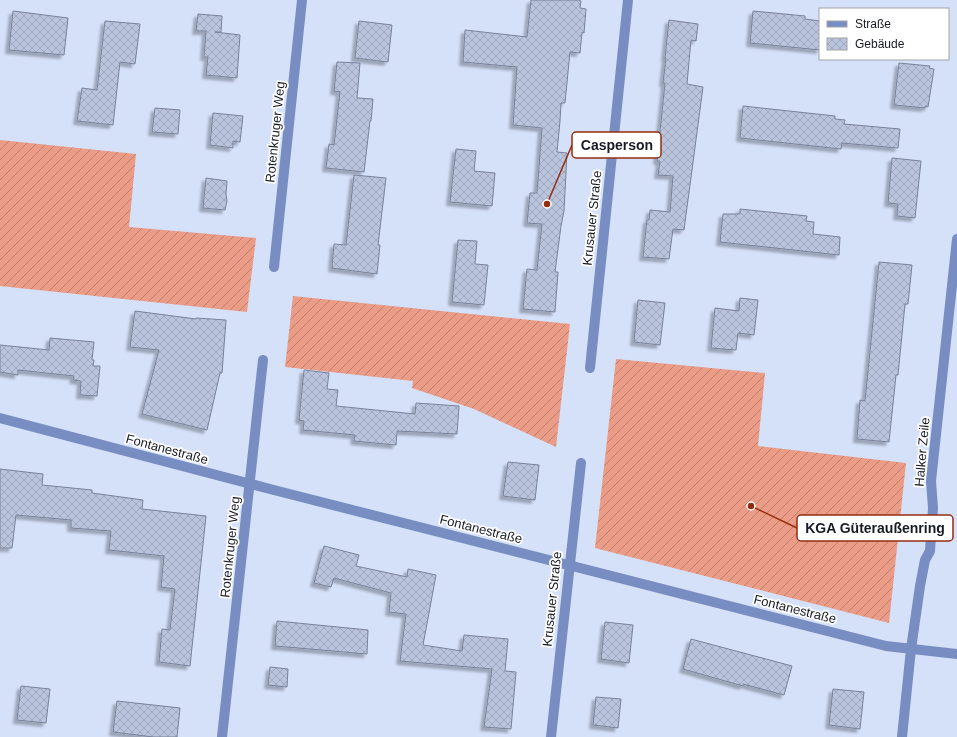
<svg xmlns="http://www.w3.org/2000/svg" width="957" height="737" font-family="Arial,sans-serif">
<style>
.garden{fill:url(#garden-furrows)}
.building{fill:url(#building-cross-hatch);stroke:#788299;filter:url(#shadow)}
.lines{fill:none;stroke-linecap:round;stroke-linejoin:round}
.minor{stroke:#788dc1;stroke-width:10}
.labels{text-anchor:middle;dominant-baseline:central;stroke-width:3.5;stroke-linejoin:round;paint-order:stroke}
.street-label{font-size:13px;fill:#181b24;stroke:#fff}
.leader{fill:none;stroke:#942d0f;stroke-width:1.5}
.callout-dot{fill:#942d0f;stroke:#fff;stroke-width:1.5}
.callout{fill:#fff;stroke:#942d0f;stroke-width:1.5}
.callout-label{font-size:14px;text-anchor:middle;font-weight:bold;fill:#181b24}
</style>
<defs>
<pattern id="garden-furrows" width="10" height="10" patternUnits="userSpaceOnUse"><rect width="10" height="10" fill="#ea9c87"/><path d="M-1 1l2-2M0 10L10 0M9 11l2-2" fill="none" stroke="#bd7e6e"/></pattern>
<pattern id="building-cross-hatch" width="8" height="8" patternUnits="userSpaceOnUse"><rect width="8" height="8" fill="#bac5dd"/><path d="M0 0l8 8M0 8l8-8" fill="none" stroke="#9fa9be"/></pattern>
<filter id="shadow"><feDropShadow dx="-3.5" dy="3.5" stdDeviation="1" flood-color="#0004"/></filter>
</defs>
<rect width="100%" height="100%" fill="#d5e0f9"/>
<path class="garden" d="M 0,140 L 136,154 L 129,227 L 256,238 L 247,312 L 0,286 Z
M 293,296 L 570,324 L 556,447 L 474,409 L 412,388 L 413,381 L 285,367 Z
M 616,359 L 765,373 L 758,446 L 906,463 L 889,623 L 595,548 Z"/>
<path class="building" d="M 531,0 L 579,0 L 581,1 L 580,8 L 586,9 L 584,33 L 582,32 L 580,53 L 570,52 L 565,103 L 561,103 L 560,121 L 557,152 L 567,153 L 564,211 L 561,226 L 555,272 L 558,272 L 555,312 L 523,309 L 527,269 L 537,270 L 542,224 L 527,223 L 530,193 L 537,193 L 542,128 L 513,125 L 517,67 L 463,62 L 465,30 L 527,37 Z
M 13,11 L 68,18 L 64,55 L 9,50 Z
M 753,11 L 805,16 L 805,19 L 820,21 L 820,50 L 750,43 Z
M 198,14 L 222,16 L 221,32 L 215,32 L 240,35 L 237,78 L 206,75 L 208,57 L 204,57 L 206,31 L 196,31 Z
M 669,20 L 698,24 L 696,41 L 691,40 L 687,84 L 703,87 L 684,230 L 673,229 L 669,259 L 643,257 L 647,220 L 649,220 L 650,210 L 670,212 L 673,176 L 658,175 L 660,161 L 657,161 L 665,83 L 663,83 L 666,58 L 665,58 Z
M 105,21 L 140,24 L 135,64 L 120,62 L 113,125 L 77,121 L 82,88 L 97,90 Z
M 359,21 L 392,25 L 388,62 L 355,58 Z
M 337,62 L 360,63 L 357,98 L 373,99 L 371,121 L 370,121 L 364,172 L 326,168 L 329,144 L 334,145 L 340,92 L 334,91 Z
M 899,63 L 930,66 L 929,68 L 934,69 L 928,107 L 925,106 L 925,108 L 894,105 Z
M 743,106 L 835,116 L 835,119 L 845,120 L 844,124 L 900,129 L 898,148 L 842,143 L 841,149 L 740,138 Z
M 155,108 L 180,110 L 178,134 L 152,132 Z
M 213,113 L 243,116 L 240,142 L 233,141 L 233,148 L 210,145 Z
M 456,149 L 476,151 L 474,171 L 495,173 L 492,206 L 450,202 Z
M 892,158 L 921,161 L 915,218 L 897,216 L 898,204 L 888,203 Z
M 354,175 L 386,178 L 378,245 L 380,245 L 377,274 L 332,268 L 334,244 L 346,245 Z
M 206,178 L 227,181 L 226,194 L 227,201 L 225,210 L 203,208 Z
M 740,209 L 807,216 L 806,221 L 814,222 L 813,234 L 840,237 L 839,255 L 720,242 L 723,214 L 740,214 Z
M 458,240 L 477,241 L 475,264 L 488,265 L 484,305 L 452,302 Z
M 879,262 L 912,265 L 908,304 L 905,304 L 898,375 L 896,375 L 889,442 L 857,439 L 860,400 L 865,401 Z
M 740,298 L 758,300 L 754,335 L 738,333 L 736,350 L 711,348 L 715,308 L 739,311 Z
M 638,300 L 665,303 L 660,345 L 634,342 Z
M 135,311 L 196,319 L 196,318 L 226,320 L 222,373 L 220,373 L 207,430 L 142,414 L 159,350 L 130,347 Z
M 50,338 L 94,342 L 92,360 L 94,360 L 93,366 L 100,366 L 97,396 L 80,395 L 81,381 L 73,380 L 74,376 L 18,370 L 18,375 L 0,372 L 0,345 L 49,350 Z
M 304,370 L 329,373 L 327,389 L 338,390 L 336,406 L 415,414 L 416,403 L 459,406 L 457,434 L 397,431 L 396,445 L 354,441 L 355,435 L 303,430 L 304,421 L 299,420 Z
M 508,462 L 539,465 L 535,500 L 503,496 Z
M 0,469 L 43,474 L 42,485 L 92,490 L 92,493 L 143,500 L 142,509 L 206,516 L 190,666 L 159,662 L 162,629 L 170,630 L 175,589 L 161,587 L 164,556 L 109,550 L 111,531 L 71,528 L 71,520 L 16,515 L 12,548 L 0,548 Z
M 324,546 L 359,555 L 356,566 L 407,577 L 408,569 L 436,575 L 423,645 L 462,651 L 464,635 L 508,639 L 505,671 L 516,672 L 511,729 L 484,727 L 492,669 L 400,661 L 406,614 L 389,612 L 391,593 L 334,578 L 331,587 L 314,583 Z
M 277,621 L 368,630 L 367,654 L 275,646 Z
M 605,622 L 633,625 L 629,663 L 601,659 Z
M 691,639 L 792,666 L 784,695 L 743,684 L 743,686 L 683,669 Z
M 270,667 L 288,669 L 287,687 L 268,685 Z
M 21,686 L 50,689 L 46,723 L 17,720 Z
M 833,689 L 864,692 L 860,729 L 829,725 Z
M 596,697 L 621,699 L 618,728 L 593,725 Z
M 117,701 L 180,708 L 177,737 L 153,737 L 113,732 Z"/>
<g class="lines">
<path class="minor" d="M 274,267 L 302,0
M 590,368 L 628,0
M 0,418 L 270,489 L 886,646 L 957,654
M 222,737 L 263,360
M 551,737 L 581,463
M 902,737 L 911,649 L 920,586 L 925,560 L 930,551 L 933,508 L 931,481 L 957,239"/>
</g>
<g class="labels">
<g class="street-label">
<text transform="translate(275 132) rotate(-84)">Rotenkruger Weg</text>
<text transform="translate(592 218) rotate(-84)">Krusauer Straße</text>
<text transform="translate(167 449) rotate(15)">Fontanestraße</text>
<text transform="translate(922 452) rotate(-85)">Halker Zeile</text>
<text transform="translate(481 529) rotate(14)">Fontanestraße</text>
<text transform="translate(230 547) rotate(-84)">Rotenkruger Weg</text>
<text transform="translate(552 599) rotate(-84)">Krusauer Straße</text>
<text transform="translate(795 609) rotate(14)">Fontanestraße</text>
</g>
</g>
<path class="leader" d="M547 204L572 145M751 506L797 528"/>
<g class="callout-dot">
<circle cx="547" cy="204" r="4"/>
<circle cx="751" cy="506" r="4"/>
</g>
<g class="callout">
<rect x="572" y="132" width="89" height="26" rx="4"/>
<rect x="797" y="515" width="156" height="26" rx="4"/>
</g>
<g class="callout-label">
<text x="617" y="150">Casperson</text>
<text x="875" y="533">KGA Güteraußenring</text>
</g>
<rect x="819" y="8" width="130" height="52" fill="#ffffff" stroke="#a3a4a7"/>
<rect x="827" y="21" width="20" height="6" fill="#788dc1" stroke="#a3a4a7"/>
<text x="855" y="28" font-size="12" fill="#181b24">Straße</text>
<rect x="827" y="38" width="20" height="12" fill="url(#building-cross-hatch)" stroke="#a3a4a7"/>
<text x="855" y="48" font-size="12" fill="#181b24">Gebäude</text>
</svg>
